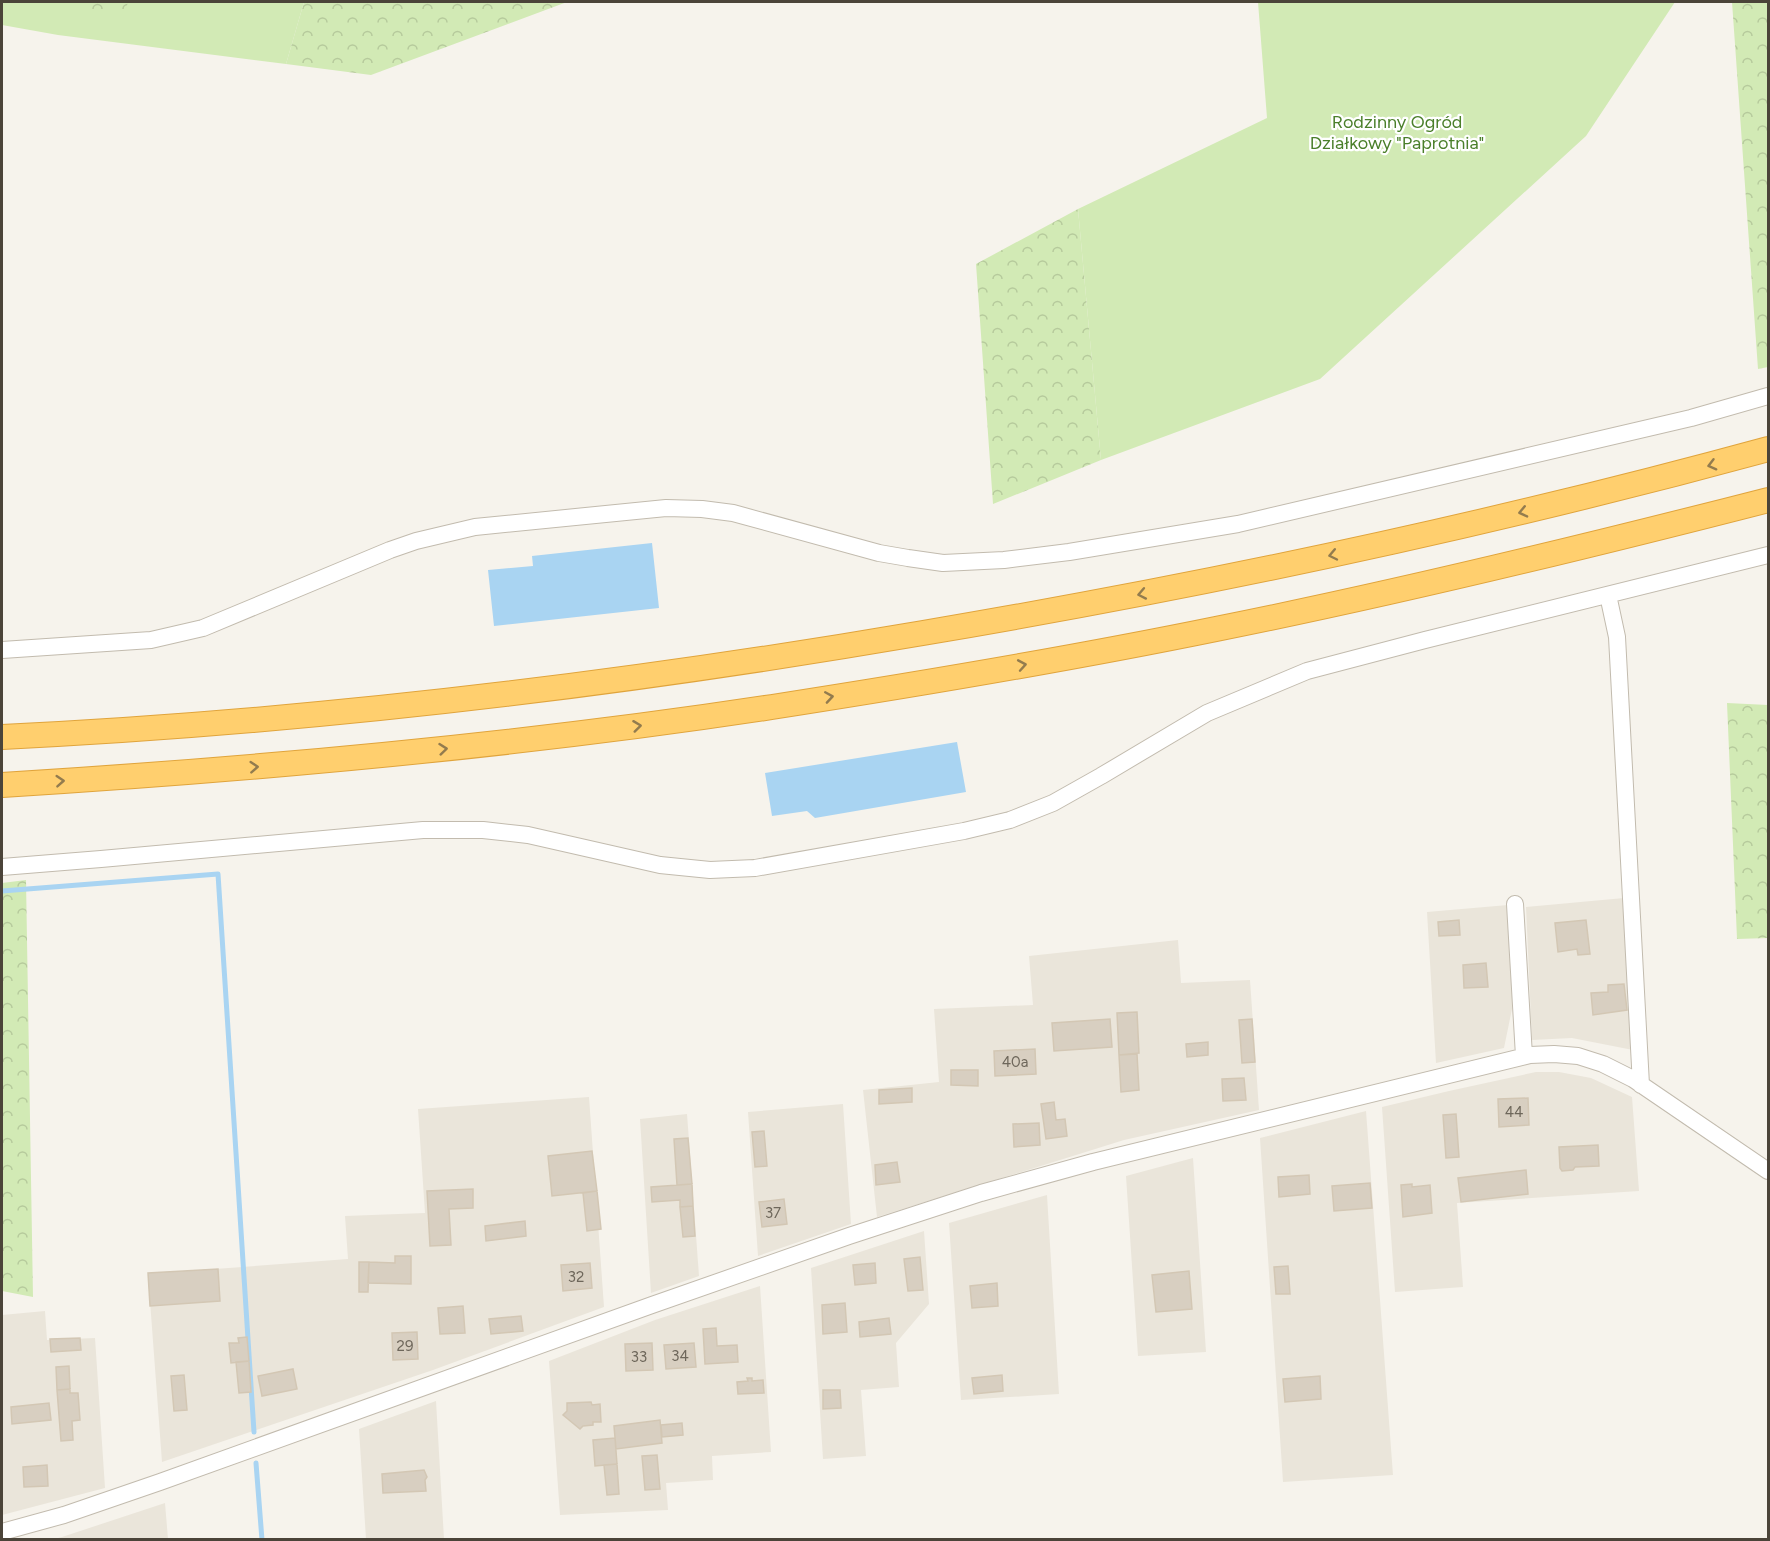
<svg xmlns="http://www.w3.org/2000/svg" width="1770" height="1541" font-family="Figtree,sans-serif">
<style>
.residential{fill:#eae5da}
.green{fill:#d2eab5}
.forest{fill:url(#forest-crowns)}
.water{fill:#a9d4f2}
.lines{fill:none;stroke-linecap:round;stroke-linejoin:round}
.stream{stroke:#a9d4f2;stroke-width:5}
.building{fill:#d8cfc1;stroke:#d3c7b4;stroke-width:1.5}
.minor-casing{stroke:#c2bbae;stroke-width:18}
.highway-casing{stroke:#e0a43c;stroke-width:26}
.minor{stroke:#fff;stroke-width:16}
.highway{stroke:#ffcf6e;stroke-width:24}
.oneway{stroke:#937c4e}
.labels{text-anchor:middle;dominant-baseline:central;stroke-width:4.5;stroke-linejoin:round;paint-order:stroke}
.number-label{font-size:15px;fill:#6e675b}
.park-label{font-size:18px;fill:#4a7f2a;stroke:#fff}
</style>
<defs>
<pattern id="forest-crowns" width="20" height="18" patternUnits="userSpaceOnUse" patternTransform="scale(1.5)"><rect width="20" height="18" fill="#d2eab5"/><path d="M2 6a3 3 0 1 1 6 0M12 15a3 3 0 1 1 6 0" fill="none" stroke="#b6ca9c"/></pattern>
</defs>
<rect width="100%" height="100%" fill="#f6f3ec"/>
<path class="residential" d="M 1624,898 L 1633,1050 L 1572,1038 L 1532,1040 L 1526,907 Z
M 1508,905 L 1513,1004 L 1504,1048 L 1436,1063 L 1427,912 Z
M 1178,940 L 1181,983 L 1250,980 L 1259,1110 L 1124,1140 L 877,1217 L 863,1090 L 939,1082 L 934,1009 L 1033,1005 L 1029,956 Z
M 1536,1072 L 1559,1072 L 1591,1078 L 1632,1097 L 1639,1191 L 1457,1203 L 1463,1287 L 1395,1292 L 1382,1107 L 1449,1091 Z
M 589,1097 L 604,1307 L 433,1370 L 162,1462 L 148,1274 L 348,1259 L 345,1216 L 425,1213 L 418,1109 Z
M 843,1104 L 851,1224 L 758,1256 L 748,1112 Z
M 1366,1111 L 1393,1475 L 1283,1482 L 1260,1138 Z
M 687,1114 L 699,1276 L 651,1293 L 640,1119 Z
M 1193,1158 L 1206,1352 L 1138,1356 L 1126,1176 Z
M 1047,1195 L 1059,1394 L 961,1400 L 949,1223 Z
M 924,1231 L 929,1304 L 896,1343 L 899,1387 L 861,1390 L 866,1456 L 823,1459 L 811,1268 Z
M 760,1286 L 771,1452 L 712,1456 L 713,1480 L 666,1483 L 668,1510 L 560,1515 L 549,1361 L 655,1320 Z
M 45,1311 L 47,1340 L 95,1338 L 105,1488 L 2,1515 L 2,1315 Z
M 436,1401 L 444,1539 L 366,1539 L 359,1429 Z
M 165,1503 L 168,1539 L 54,1539 L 62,1537 Z"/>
<path class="green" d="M 2,2 L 304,2 L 286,64 L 58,35 L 2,25 Z
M 1258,2 L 1675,2 L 1586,136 L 1320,379 L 1101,460 L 1078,209 L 1267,118 Z"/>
<path class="forest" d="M 93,2 L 128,2 L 124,16 L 90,15 Z
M 304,2 L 567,2 L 371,75 L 286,64 Z
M 1732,2 L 1768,2 L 1768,367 L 1758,369 Z
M 1078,209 L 1101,460 L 993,504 L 976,264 Z
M 1727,703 L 1768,705 L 1768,938 L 1737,939 Z
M 26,880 L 33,1297 L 2,1291 L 2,883 Z"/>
<path class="water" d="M 652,543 L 659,608 L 494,626 L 488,570 L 533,566 L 532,556 Z
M 957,742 L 966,792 L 815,818 L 807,811 L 772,816 L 765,773 Z"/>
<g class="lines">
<path class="stream" d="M 2,891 L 218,874 L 254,1432
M 256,1463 L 262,1540"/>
</g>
<path class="building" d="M 1459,920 L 1460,935 L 1439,936 L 1438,922 Z
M 1586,920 L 1590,954 L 1578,955 L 1577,949 L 1558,952 L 1555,923 Z
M 1486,963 L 1488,987 L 1464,988 L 1463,965 Z
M 1624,984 L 1627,1010 L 1593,1015 L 1591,993 L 1608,992 L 1608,985 Z
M 1137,1012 L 1139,1053 L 1119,1055 L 1117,1013 Z
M 1110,1019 L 1112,1047 L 1054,1051 L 1052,1023 Z
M 1252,1019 L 1255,1062 L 1242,1063 L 1239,1020 Z
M 1208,1042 L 1208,1055 L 1187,1057 L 1186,1044 Z
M 1035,1049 L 1036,1074 L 995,1076 L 994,1051 Z
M 1137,1054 L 1139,1090 L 1121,1092 L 1119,1055 Z
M 951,1070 L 978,1070 L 978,1086 L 951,1085 Z
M 1244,1078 L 1246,1100 L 1223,1101 L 1222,1079 Z
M 912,1088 L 912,1102 L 879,1104 L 879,1090 Z
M 1528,1098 L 1529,1125 L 1499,1127 L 1498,1099 Z
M 1054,1102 L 1056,1120 L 1065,1119 L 1067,1136 L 1046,1139 L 1041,1104 Z
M 1456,1114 L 1459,1157 L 1446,1158 L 1443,1115 Z
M 1039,1123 L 1040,1145 L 1014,1147 L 1013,1124 Z
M 764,1131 L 767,1166 L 755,1167 L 752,1132 Z
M 688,1138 L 692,1184 L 677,1185 L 674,1139 Z
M 1598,1145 L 1599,1166 L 1575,1167 L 1573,1170 L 1562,1171 L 1560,1168 L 1559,1147 Z
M 592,1151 L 597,1191 L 552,1196 L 548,1156 Z
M 897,1162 L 900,1182 L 876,1185 L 875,1165 Z
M 1526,1170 L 1528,1194 L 1461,1202 L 1458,1178 Z
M 1309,1175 L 1310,1194 L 1279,1197 L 1278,1177 Z
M 1370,1183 L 1372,1208 L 1334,1211 L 1332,1186 Z
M 692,1184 L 693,1206 L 680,1207 L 680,1200 L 652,1202 L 651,1187 Z
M 1412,1184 L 1412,1187 L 1430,1185 L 1432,1213 L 1403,1217 L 1401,1185 Z
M 473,1189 L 473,1208 L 449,1209 L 451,1245 L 430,1246 L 427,1191 Z
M 597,1191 L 601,1229 L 587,1231 L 583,1193 Z
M 784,1199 L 787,1224 L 762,1227 L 759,1202 Z
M 693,1206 L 695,1236 L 683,1237 L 680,1207 Z
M 525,1221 L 526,1236 L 486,1241 L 485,1226 Z
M 395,1256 L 411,1256 L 411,1284 L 368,1283 L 369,1262 L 395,1263 Z
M 920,1257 L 923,1290 L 908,1291 L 904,1259 Z
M 359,1262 L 369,1262 L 368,1292 L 359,1292 Z
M 590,1263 L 592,1288 L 563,1291 L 561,1265 Z
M 875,1263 L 876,1283 L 855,1285 L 853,1265 Z
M 1288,1266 L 1290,1294 L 1276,1294 L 1274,1267 Z
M 218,1269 L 220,1301 L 150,1306 L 148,1273 Z
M 1189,1271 L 1192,1309 L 1156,1312 L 1152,1275 Z
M 997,1283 L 998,1306 L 972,1308 L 970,1286 Z
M 845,1303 L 847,1332 L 823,1334 L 822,1305 Z
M 463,1306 L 465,1333 L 440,1334 L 438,1308 Z
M 521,1316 L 523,1331 L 491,1334 L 489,1319 Z
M 889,1318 L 891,1334 L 860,1337 L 859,1322 Z
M 716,1328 L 717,1346 L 737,1345 L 738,1362 L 705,1364 L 703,1329 Z
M 417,1332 L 418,1359 L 393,1360 L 392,1333 Z
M 247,1337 L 249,1361 L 231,1363 L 229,1343 L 239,1343 L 238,1338 Z
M 80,1338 L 81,1350 L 51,1352 L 50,1339 Z
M 652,1343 L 653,1370 L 626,1371 L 625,1344 Z
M 694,1343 L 696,1367 L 666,1369 L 664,1345 Z
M 249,1361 L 251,1392 L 239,1393 L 236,1362 Z
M 69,1366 L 70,1389 L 57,1390 L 56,1367 Z
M 293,1369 L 297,1389 L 262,1396 L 258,1376 Z
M 184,1375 L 187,1410 L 174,1411 L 171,1376 Z
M 1002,1375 L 1003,1391 L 974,1394 L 972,1378 Z
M 1320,1376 L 1321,1399 L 1285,1402 L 1283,1379 Z
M 747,1378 L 752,1378 L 752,1381 L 763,1380 L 764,1393 L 738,1394 L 737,1382 L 748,1381 Z
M 70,1389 L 70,1393 L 78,1393 L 80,1420 L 72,1421 L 73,1440 L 61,1441 L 57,1390 Z
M 823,1390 L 840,1390 L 841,1408 L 823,1409 Z
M 591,1402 L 592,1405 L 600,1404 L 601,1422 L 593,1422 L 593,1425 L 583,1426 L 580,1429 L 563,1415 L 567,1411 L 567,1403 Z
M 49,1403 L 51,1420 L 12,1424 L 11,1407 Z
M 660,1420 L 662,1443 L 616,1449 L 614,1426 Z
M 682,1423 L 683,1435 L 662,1437 L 661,1425 Z
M 615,1438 L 617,1464 L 595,1466 L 593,1440 Z
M 657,1455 L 660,1489 L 645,1490 L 642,1456 Z
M 617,1464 L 619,1494 L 607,1495 L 604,1465 Z
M 47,1465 L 48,1486 L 24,1487 L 23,1467 Z
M 424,1470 L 427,1477 L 425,1480 L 426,1491 L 383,1493 L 382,1474 Z"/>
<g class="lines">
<defs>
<path id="minor" d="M 1608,595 L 1617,637 L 1641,1085
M 2,650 L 151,640 L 203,628 L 390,550 L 416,541 L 475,527 L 666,508 L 702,509 L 733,513 L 879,553 L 908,558 L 943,563 L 1004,560 L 1069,552 L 1238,524 L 1691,418 L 1768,396
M 2,867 L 101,859 L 423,830 L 483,830 L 528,835 L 660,865 L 710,870 L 755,868 L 964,831 L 1010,820 L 1053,803 L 1101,776 L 1207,713 L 1307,671 L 1425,640 L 1768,555
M 1515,904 L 1524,1056
M 2,1532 L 64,1515 L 160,1482 L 652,1305 L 849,1236 L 981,1193 L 1093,1162 L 1530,1055 L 1554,1054 L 1578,1056 L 1603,1064 L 1633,1079 L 1768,1171"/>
<path id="highway" d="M 2,737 C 310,722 619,685 923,633 C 1208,585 1490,525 1768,449
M 2,785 C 259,769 517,746 772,707 C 920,684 1069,659 1216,629 C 1401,592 1585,547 1768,500"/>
</defs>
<use href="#minor" class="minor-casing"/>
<use href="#highway" class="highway-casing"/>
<use href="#minor" class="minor"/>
<use href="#highway" class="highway"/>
</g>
<defs><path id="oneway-chevron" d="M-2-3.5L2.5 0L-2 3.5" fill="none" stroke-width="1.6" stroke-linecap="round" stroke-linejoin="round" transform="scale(1.5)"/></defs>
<g class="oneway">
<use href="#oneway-chevron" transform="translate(1712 465) rotate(165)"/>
<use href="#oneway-chevron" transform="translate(1523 512) rotate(167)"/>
<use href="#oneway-chevron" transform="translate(1333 555) rotate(168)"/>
<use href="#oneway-chevron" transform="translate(1142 594) rotate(169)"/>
<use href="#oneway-chevron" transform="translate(1022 665) rotate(-10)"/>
<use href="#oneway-chevron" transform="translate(829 697) rotate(-9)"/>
<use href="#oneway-chevron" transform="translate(637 726) rotate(-7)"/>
<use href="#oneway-chevron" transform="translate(443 749) rotate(-6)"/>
<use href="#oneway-chevron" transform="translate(254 767) rotate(-4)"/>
<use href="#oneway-chevron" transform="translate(60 781) rotate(-4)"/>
</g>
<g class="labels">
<g class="number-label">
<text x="1015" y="1062">40a</text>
<text x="1514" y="1112">44</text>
<text x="773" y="1213">37</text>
<text x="576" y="1277">32</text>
<text x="405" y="1346">29</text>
<text x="680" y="1356">34</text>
<text x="639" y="1357">33</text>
</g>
<g class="park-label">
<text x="1397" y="122">Rodzinny Ogród<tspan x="1397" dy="21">Działkowy "Paprotnia"</tspan></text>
</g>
</g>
<rect width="1770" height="1541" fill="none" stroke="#4b4439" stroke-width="6"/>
</svg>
